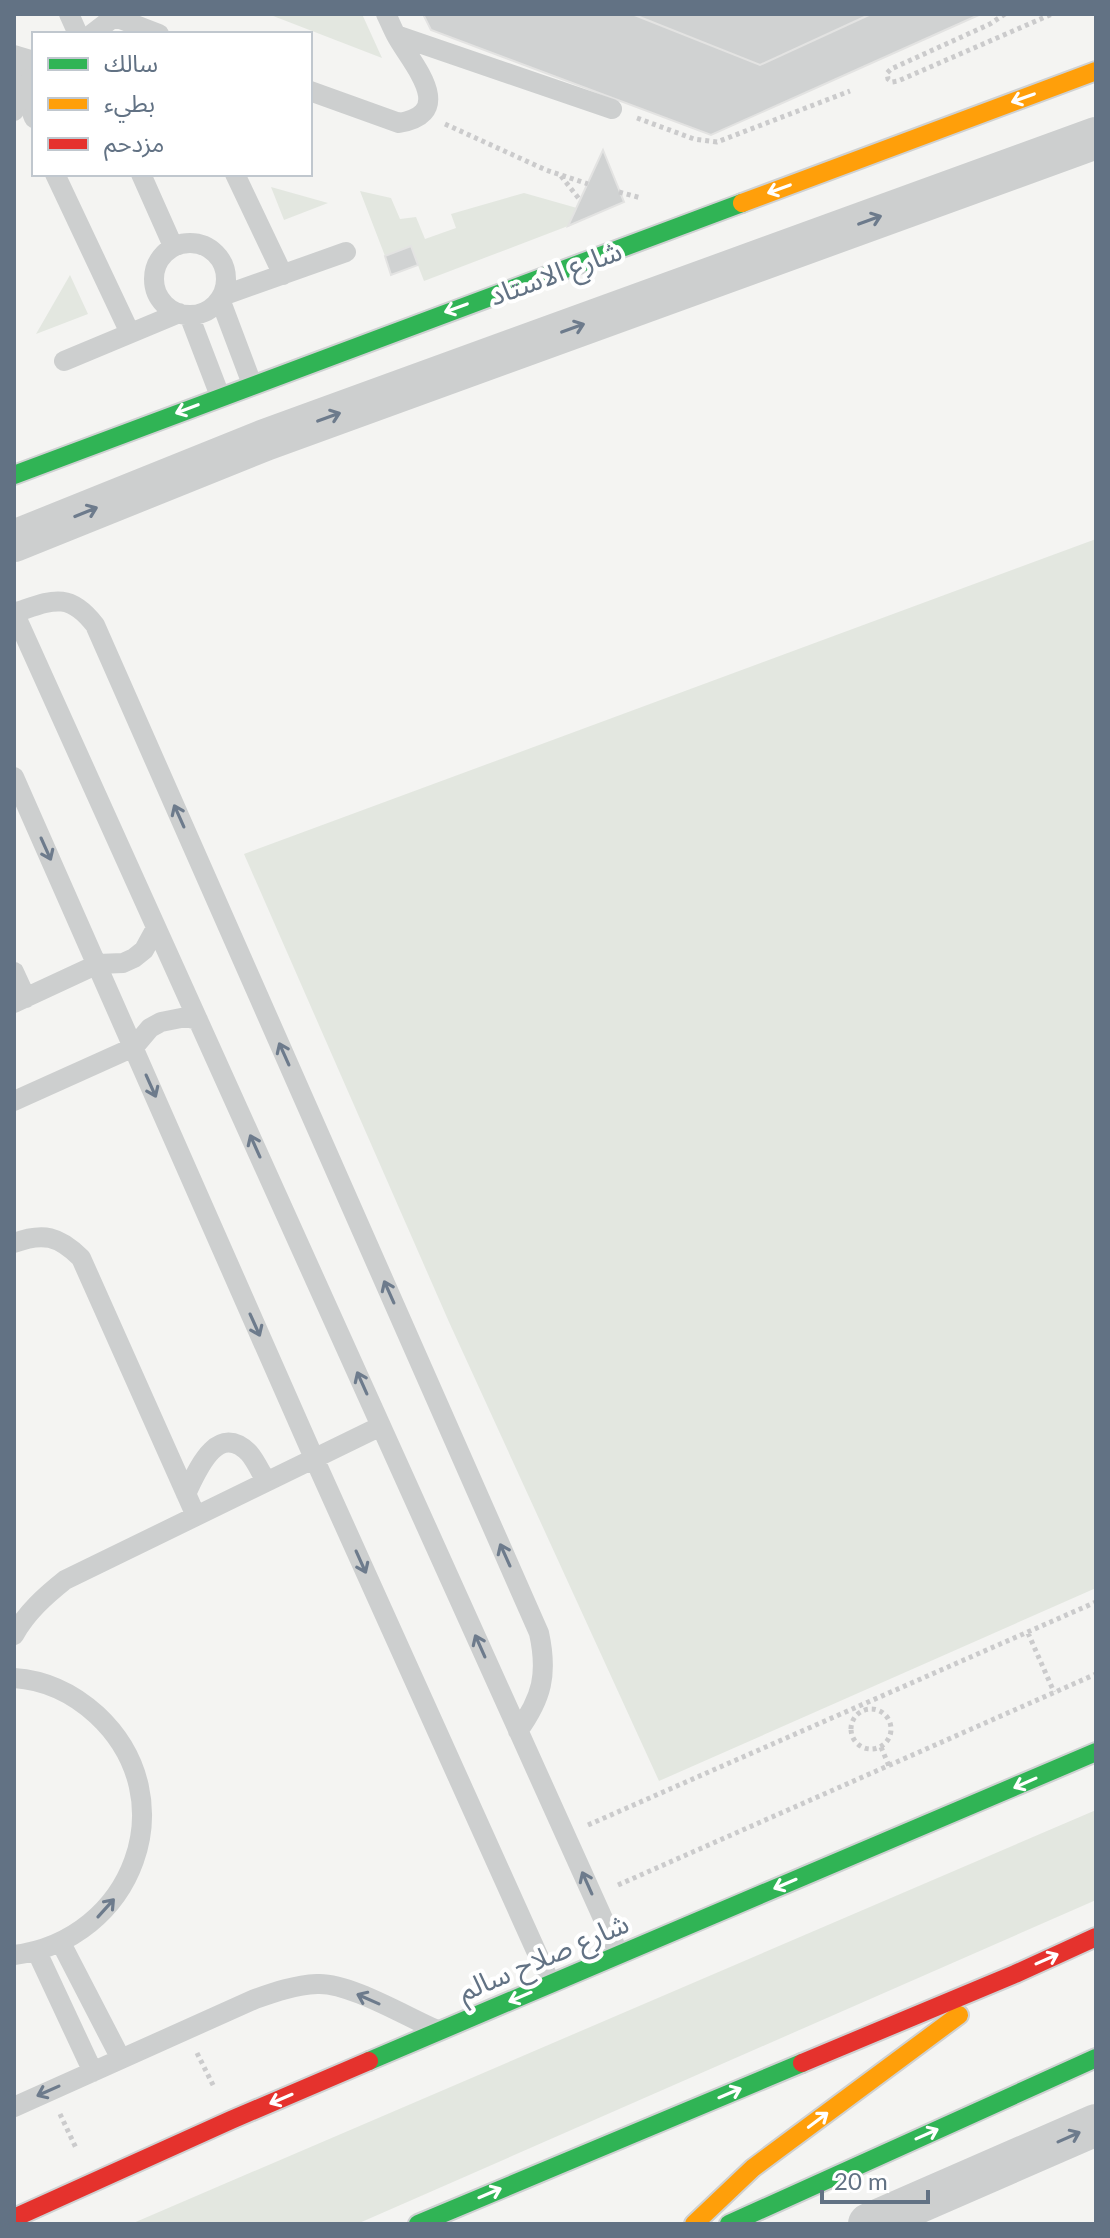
<svg xmlns="http://www.w3.org/2000/svg" width="1110" height="2238" font-family="Lato,'Noto Sans Arabic',sans-serif">
<style>
.green{fill:#e3e7e0}
.building{fill:#d0d2d2;stroke:#e3e3e2;stroke-width:2}
.lines{fill:none;stroke-linecap:round;stroke-linejoin:round}
.fast-casing{stroke:#cfd1d2;stroke-width:22}
.slow-casing{stroke:#cfd1d2;stroke-width:22}
.jam-casing{stroke:#cfd1d2;stroke-width:22}
.path{stroke:#cbcbcc;stroke-width:5;stroke-dasharray:4 4;stroke-linecap:butt}
.lane{stroke:#cdcfcf;stroke-width:20}
.street{stroke:#cdcfcf;stroke-width:42}
.fast{stroke:#30b455;stroke-width:18}
.slow{stroke:#ff9f0a;stroke-width:18}
.jam{stroke:#e5322d;stroke-width:18}
.lane-bridge{stroke:#cdcfcf;stroke-width:20}
.oneway{stroke:#fff}
.oneway2{stroke:#6d7b8c}
.labels{text-anchor:middle;dominant-baseline:central;stroke-width:8;stroke-linejoin:round;paint-order:stroke}
.street-label{font-size:28px;fill:#627284;stroke:#fff}
</style>
<rect width="100%" height="100%" fill="#f4f4f2"/>
<path class="green" d="M 268,14 L 362,14 L 382,58 Z
M 271,187 L 328,203 L 284,220 Z
M 360,191 L 391,198 L 400,219 L 416,217 L 425,239 L 456,228 L 451,214 L 524,193 L 577,208 L 568,226 L 424,281 L 411,247 L 385,256 Z
M 70,275 L 88,314 L 36,334 Z
M 1096,539 L 1096,1588 L 659,1781 L 449,1322 L 244,854 Z
M 1096,1810 L 1096,1900 L 357,2224 L 131,2224 Z"/>
<path class="building" d="M 423,14 L 632,14 L 760,65 L 871,14 L 981,14 L 711,135 L 431,30 Z
M 632,14 L 871,14 L 760,65 Z
M 603,150 L 624,202 L 568,226 L 580,200 Z
M 411,246 L 418,265 L 391,275 L 385,256 Z"/>
<g class="lines">
<defs>
<path id="fast" d="M 14,475 L 742,203
M 369,2061 L 1096,1752
M 418,2224 L 802,2063
M 729,2224 L 1096,2058"/>
<path id="slow" d="M 742,203 L 1096,71
M 694,2224 L 753,2168 L 959,2015"/>
<path id="jam" d="M 802,2063 L 1015,1974 L 1096,1937
M 14,2218 L 231,2120 L 369,2061"/>
</defs>
<use href="#fast" class="fast-casing"/>
<use href="#slow" class="slow-casing"/>
<use href="#jam" class="jam-casing"/>
<path class="path" d="M 1005,14 L 990,24 L 891,69 L 887,73 L 888,79 L 892,82 L 898,81 L 1052,14
M 637,118 L 694,139 L 717,142 L 850,91
M 445,124 L 546,170 L 588,184
M 561,176 L 580,200
M 619,192 L 641,198
M 1028,1633 L 1054,1692
M851 1729a20 20 0 1 1 40 0a20 20 0 1 1-40 0Z
M 881,1747 L 889,1766
M 588,1825 L 1096,1602
M 618,1885 L 1096,1674
M 197,2053 L 214,2087
M 60,2114 L 76,2148"/>
<path class="lane" d="M 69,14 L 78,34
M 115,17 L 159,34
M 92,34 L 118,14
M 396,35 L 612,109
M 14,55 L 34,61
M 14,66 L 34,118
M 310,91 L 399,123 C 458,113 412,64 397,37 C 393,30 390,22 386,14
M 55,174 L 130,333
M 141,174 L 173,246
M 235,174 L 283,275
M154 279a36 36 0 1 1 72 0a36 36 0 1 1-72 0Z
M 222,296 L 346,252
M 220,299 L 252,384
M 189,315 L 220,396
M 64,361 L 179,313
M 14,612 L 619,1954
M 14,613 C 51,601 68,590 95,625 L 539,1633 C 548,1674 542,1698 518,1731
M 14,777 L 314,1458 L 551,1984
M 14,972 L 26,998
M 14,1003 L 98,964 L 123,963 L 134,958 L 144,950 L 156,928
M 14,1101 L 134,1047 L 150,1028 L 161,1022 L 186,1017 L 198,1020
M 14,1243 C 43,1232 59,1236 81,1258 L 196,1516
M 186,1494 C 197,1471 217,1421 249,1453 C 256,1461 261,1473 266,1481
M 14,1635 C 27,1612 45,1596 65,1580 L 381,1426
M 14,1678 C 45,1680 74,1694 97,1715 C 187,1799 133,1940 14,1955
M 61,1943 L 121,2059
M 37,1952 L 93,2072
M 14,2107 L 255,1999 C 275,1992 295,1985 317,1984 C 348,1982 405,2016 435,2029"/>
<path class="street" d="M 14,541 L 265,440 L 1096,138
M 869,2224 L 1096,2125"/>
<use href="#fast" class="fast"/>
<use href="#slow" class="slow"/>
<use href="#jam" class="jam"/>
<path class="lane-bridge" d="M 14,111 L 21,94 L 34,75"/>
</g>
<defs><path id="oneway-shaft" d="M-6 0H5M1.5-3L5.5 0L1.5 3" fill="none" stroke-width="1.6" stroke-linecap="round" stroke-linejoin="round" transform="scale(2)"/></defs>
<g class="oneway">
<use href="#oneway-shaft" transform="translate(1023 98) rotate(160)"/>
<use href="#oneway-shaft" transform="translate(779 189) rotate(160)"/>
<use href="#oneway-shaft" transform="translate(456 308) rotate(160)"/>
<use href="#oneway-shaft" transform="translate(187 409) rotate(159)"/>
<use href="#oneway-shaft" transform="translate(1025 1783) rotate(156)"/>
<use href="#oneway-shaft" transform="translate(785 1884) rotate(157)"/>
<use href="#oneway-shaft" transform="translate(1047 1959) rotate(-24)"/>
<use href="#oneway-shaft" transform="translate(520 1997) rotate(157)"/>
<use href="#oneway-shaft" transform="translate(730 2093) rotate(-23)"/>
<use href="#oneway-shaft" transform="translate(281 2099) rotate(157)"/>
<use href="#oneway-shaft" transform="translate(818 2120) rotate(-37)"/>
<use href="#oneway-shaft" transform="translate(927 2134) rotate(-24)"/>
<use href="#oneway-shaft" transform="translate(490 2193) rotate(-23)"/>
</g>
<g class="oneway2">
<use href="#oneway-shaft" transform="translate(870 220) rotate(-20)"/>
<use href="#oneway-shaft" transform="translate(573 328) rotate(-20)"/>
<use href="#oneway-shaft" transform="translate(329 417) rotate(-20)"/>
<use href="#oneway-shaft" transform="translate(86 512) rotate(-22)"/>
<use href="#oneway-shaft" transform="translate(179 816) rotate(-114)"/>
<use href="#oneway-shaft" transform="translate(46 849) rotate(66)"/>
<use href="#oneway-shaft" transform="translate(284 1054) rotate(-114)"/>
<use href="#oneway-shaft" transform="translate(151 1086) rotate(66)"/>
<use href="#oneway-shaft" transform="translate(255 1146) rotate(-114)"/>
<use href="#oneway-shaft" transform="translate(389 1292) rotate(-114)"/>
<use href="#oneway-shaft" transform="translate(255 1325) rotate(66)"/>
<use href="#oneway-shaft" transform="translate(362 1383) rotate(-114)"/>
<use href="#oneway-shaft" transform="translate(505 1555) rotate(-114)"/>
<use href="#oneway-shaft" transform="translate(361 1562) rotate(66)"/>
<use href="#oneway-shaft" transform="translate(480 1646) rotate(-114)"/>
<use href="#oneway-shaft" transform="translate(587 1883) rotate(-114)"/>
<use href="#oneway-shaft" transform="translate(106 1908) rotate(-48)"/>
<use href="#oneway-shaft" transform="translate(368 1999) rotate(-156)"/>
<use href="#oneway-shaft" transform="translate(48 2091) rotate(156)"/>
<use href="#oneway-shaft" transform="translate(1069 2137) rotate(-24)"/>
</g>
<g class="labels">
<g class="street-label">
<text transform="translate(555 272) rotate(-20)">شارع الاستاد</text>
<text transform="translate(543 1956) rotate(-23)">شارع صلاح سالم</text>
</g>
</g>
<rect width="1110" height="2238" fill="none" stroke="#627284" stroke-width="32"/>
<rect x="32" y="32" width="280" height="144" fill="#ffffff" stroke="#c0c7ce" stroke-width="2"/>
<rect x="48" y="58" width="40" height="12" fill="#30b455" stroke="#c0c7ce" stroke-width="2"/>
<text x="104" y="72" font-size="24" fill="#627284">سالك</text>
<rect x="48" y="98" width="40" height="12" fill="#ff9f0a" stroke="#c0c7ce" stroke-width="2"/>
<text x="104" y="112" font-size="24" fill="#627284">بطيء</text>
<rect x="48" y="138" width="40" height="12" fill="#e5322d" stroke="#c0c7ce" stroke-width="2"/>
<text x="104" y="152" font-size="24" fill="#627284">مزدحم</text>
<path d="M822 2190v12h106v-12" fill="none" stroke="#627284" stroke-width="4"/>
<text x="834" y="2190" font-size="24" fill="#627284" stroke="#ffffff" stroke-width="6" paint-order="stroke">20 m</text>
</svg>
